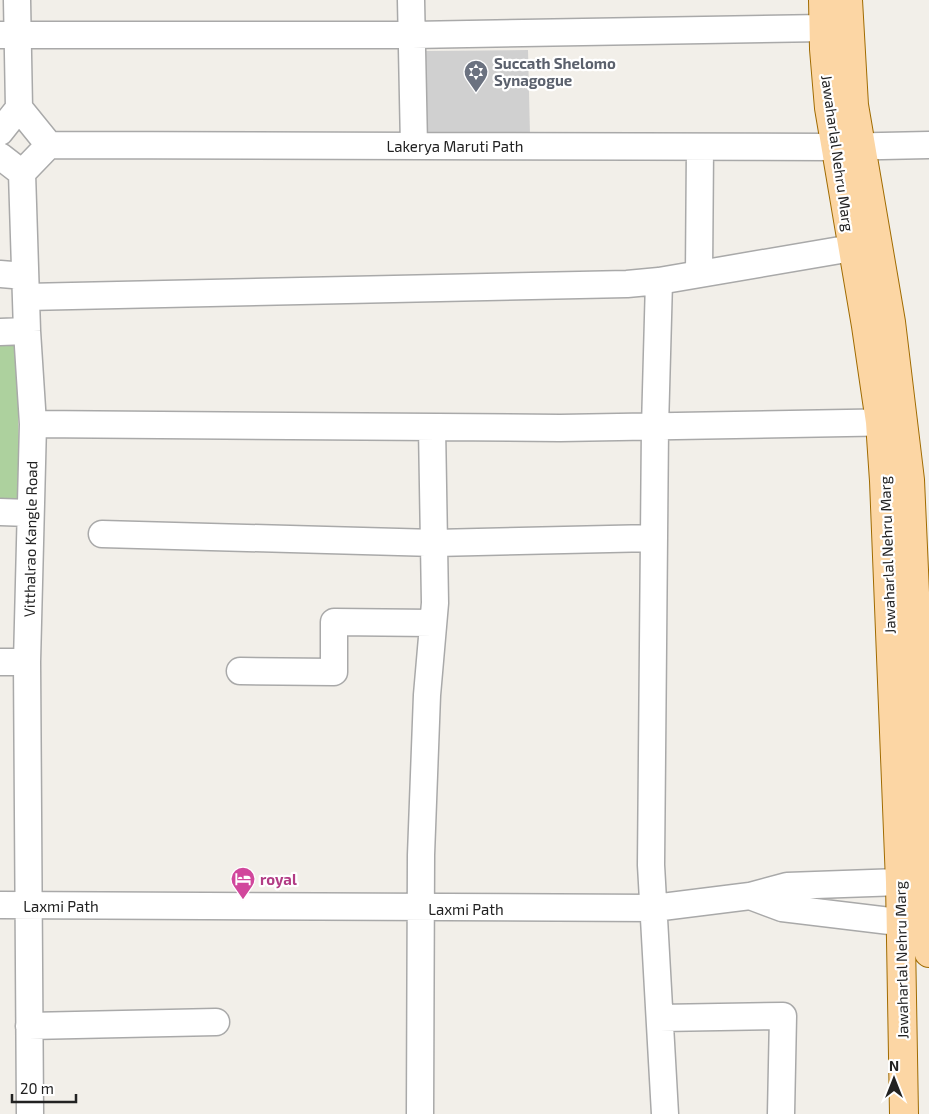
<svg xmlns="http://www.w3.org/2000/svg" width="929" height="1114" font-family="'Exo 2',sans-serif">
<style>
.religious{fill:#d0d0d0}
.forest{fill:#add19e}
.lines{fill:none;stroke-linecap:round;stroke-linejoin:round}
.minor-casing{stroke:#a9a9a9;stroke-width:29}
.major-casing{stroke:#a06b00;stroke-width:30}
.minor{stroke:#fff;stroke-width:26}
.major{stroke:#fcd6a4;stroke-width:28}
.labels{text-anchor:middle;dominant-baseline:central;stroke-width:4.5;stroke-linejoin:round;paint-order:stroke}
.worship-label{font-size:15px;font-weight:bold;fill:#5b616d;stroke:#fff;text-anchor:start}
.street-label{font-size:15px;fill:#222;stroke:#fff}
.hotel-label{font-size:15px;font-weight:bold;fill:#b23c85;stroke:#fff;text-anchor:start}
</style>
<rect width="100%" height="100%" fill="#f2efe9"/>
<path class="religious" d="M 528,50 L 530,135 L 423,137 L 422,51 Z"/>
<path class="forest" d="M 17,338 L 20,523 L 0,522 L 0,339 Z"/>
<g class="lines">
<defs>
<path id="minor" d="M 17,0 L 19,108
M 411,0 L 414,146
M 0,35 L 412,35 L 824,28
M 0,132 L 19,108 L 49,145 L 22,173 L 0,156
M 49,145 L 835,147 L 929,145
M 22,173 L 27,331 L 33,424 L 27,662 L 30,1114
M 0,274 L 25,276
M 699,274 L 700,147
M 659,281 L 655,427 L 651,865 L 665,1114
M 26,297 L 627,284 L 659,281 L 852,248
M 0,332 L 27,331
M 33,424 L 560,428 L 903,422
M 0,512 L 29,513
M 102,534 L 435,543 L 654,538
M 0,662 L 27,662
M 240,671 L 334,672 L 334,622 L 433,623
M 750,896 L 782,908 L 923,925
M 0,905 L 654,908 L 750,896 L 787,886 L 900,882 L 929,885
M 660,1018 L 783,1016 L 781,1114
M 29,1026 L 216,1022
M 420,1114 L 421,855 L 427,695 L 435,603 L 432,427"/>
<path id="major" d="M 823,0 L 824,49 L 829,108 L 866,326 L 880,422 L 884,481 L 900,882 L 904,1114
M 848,0 L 854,105 L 891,322 L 910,480 L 928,885 L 929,953"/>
</defs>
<use href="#minor" class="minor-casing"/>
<use href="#major" class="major-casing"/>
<use href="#minor" class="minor"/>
<use href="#major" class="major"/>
</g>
<defs>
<symbol id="synagogue-pin" viewBox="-11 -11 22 30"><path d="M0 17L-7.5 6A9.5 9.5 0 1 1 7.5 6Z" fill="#6b7280" stroke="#fff"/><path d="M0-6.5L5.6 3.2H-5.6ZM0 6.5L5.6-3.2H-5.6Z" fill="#fff"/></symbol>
<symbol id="hotel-pin" viewBox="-11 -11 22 30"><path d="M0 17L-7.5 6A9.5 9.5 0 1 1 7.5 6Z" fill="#d1479c" stroke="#fff"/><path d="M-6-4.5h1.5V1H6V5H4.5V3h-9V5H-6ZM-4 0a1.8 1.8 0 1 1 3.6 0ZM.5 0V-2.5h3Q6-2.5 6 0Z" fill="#fff"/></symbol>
</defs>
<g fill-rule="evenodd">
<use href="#synagogue-pin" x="462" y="58" width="28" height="38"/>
<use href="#hotel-pin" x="229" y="865" width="28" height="38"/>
</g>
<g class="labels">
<g class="worship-label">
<text x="494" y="63">Succath Shelomo<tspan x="494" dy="17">Synagogue</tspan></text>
</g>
<g class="street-label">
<text x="455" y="146">Lakerya Maruti Path</text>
<text transform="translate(838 153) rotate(82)">Jawaharlal Nehru Marg</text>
<text transform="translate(30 539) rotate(-89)">Vitthalrao Kangle Road</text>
<text transform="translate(887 555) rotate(-92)">Jawaharlal Nehru Marg</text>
<text x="61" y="906">Laxmi Path</text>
<text x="466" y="909">Laxmi Path</text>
<text transform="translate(901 960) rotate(-91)">Jawaharlal Nehru Marg</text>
</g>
<g class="hotel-label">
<text x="260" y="879">royal</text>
</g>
</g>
<g transform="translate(894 1079)" stroke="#ffffff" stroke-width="4" paint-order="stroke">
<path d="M0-4L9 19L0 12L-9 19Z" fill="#222222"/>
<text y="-8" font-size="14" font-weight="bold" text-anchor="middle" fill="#222222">N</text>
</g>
<path d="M12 1094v8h64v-8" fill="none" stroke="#222222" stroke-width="2.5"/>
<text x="20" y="1094" font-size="15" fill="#222222" stroke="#ffffff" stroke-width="4" paint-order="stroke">20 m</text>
</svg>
